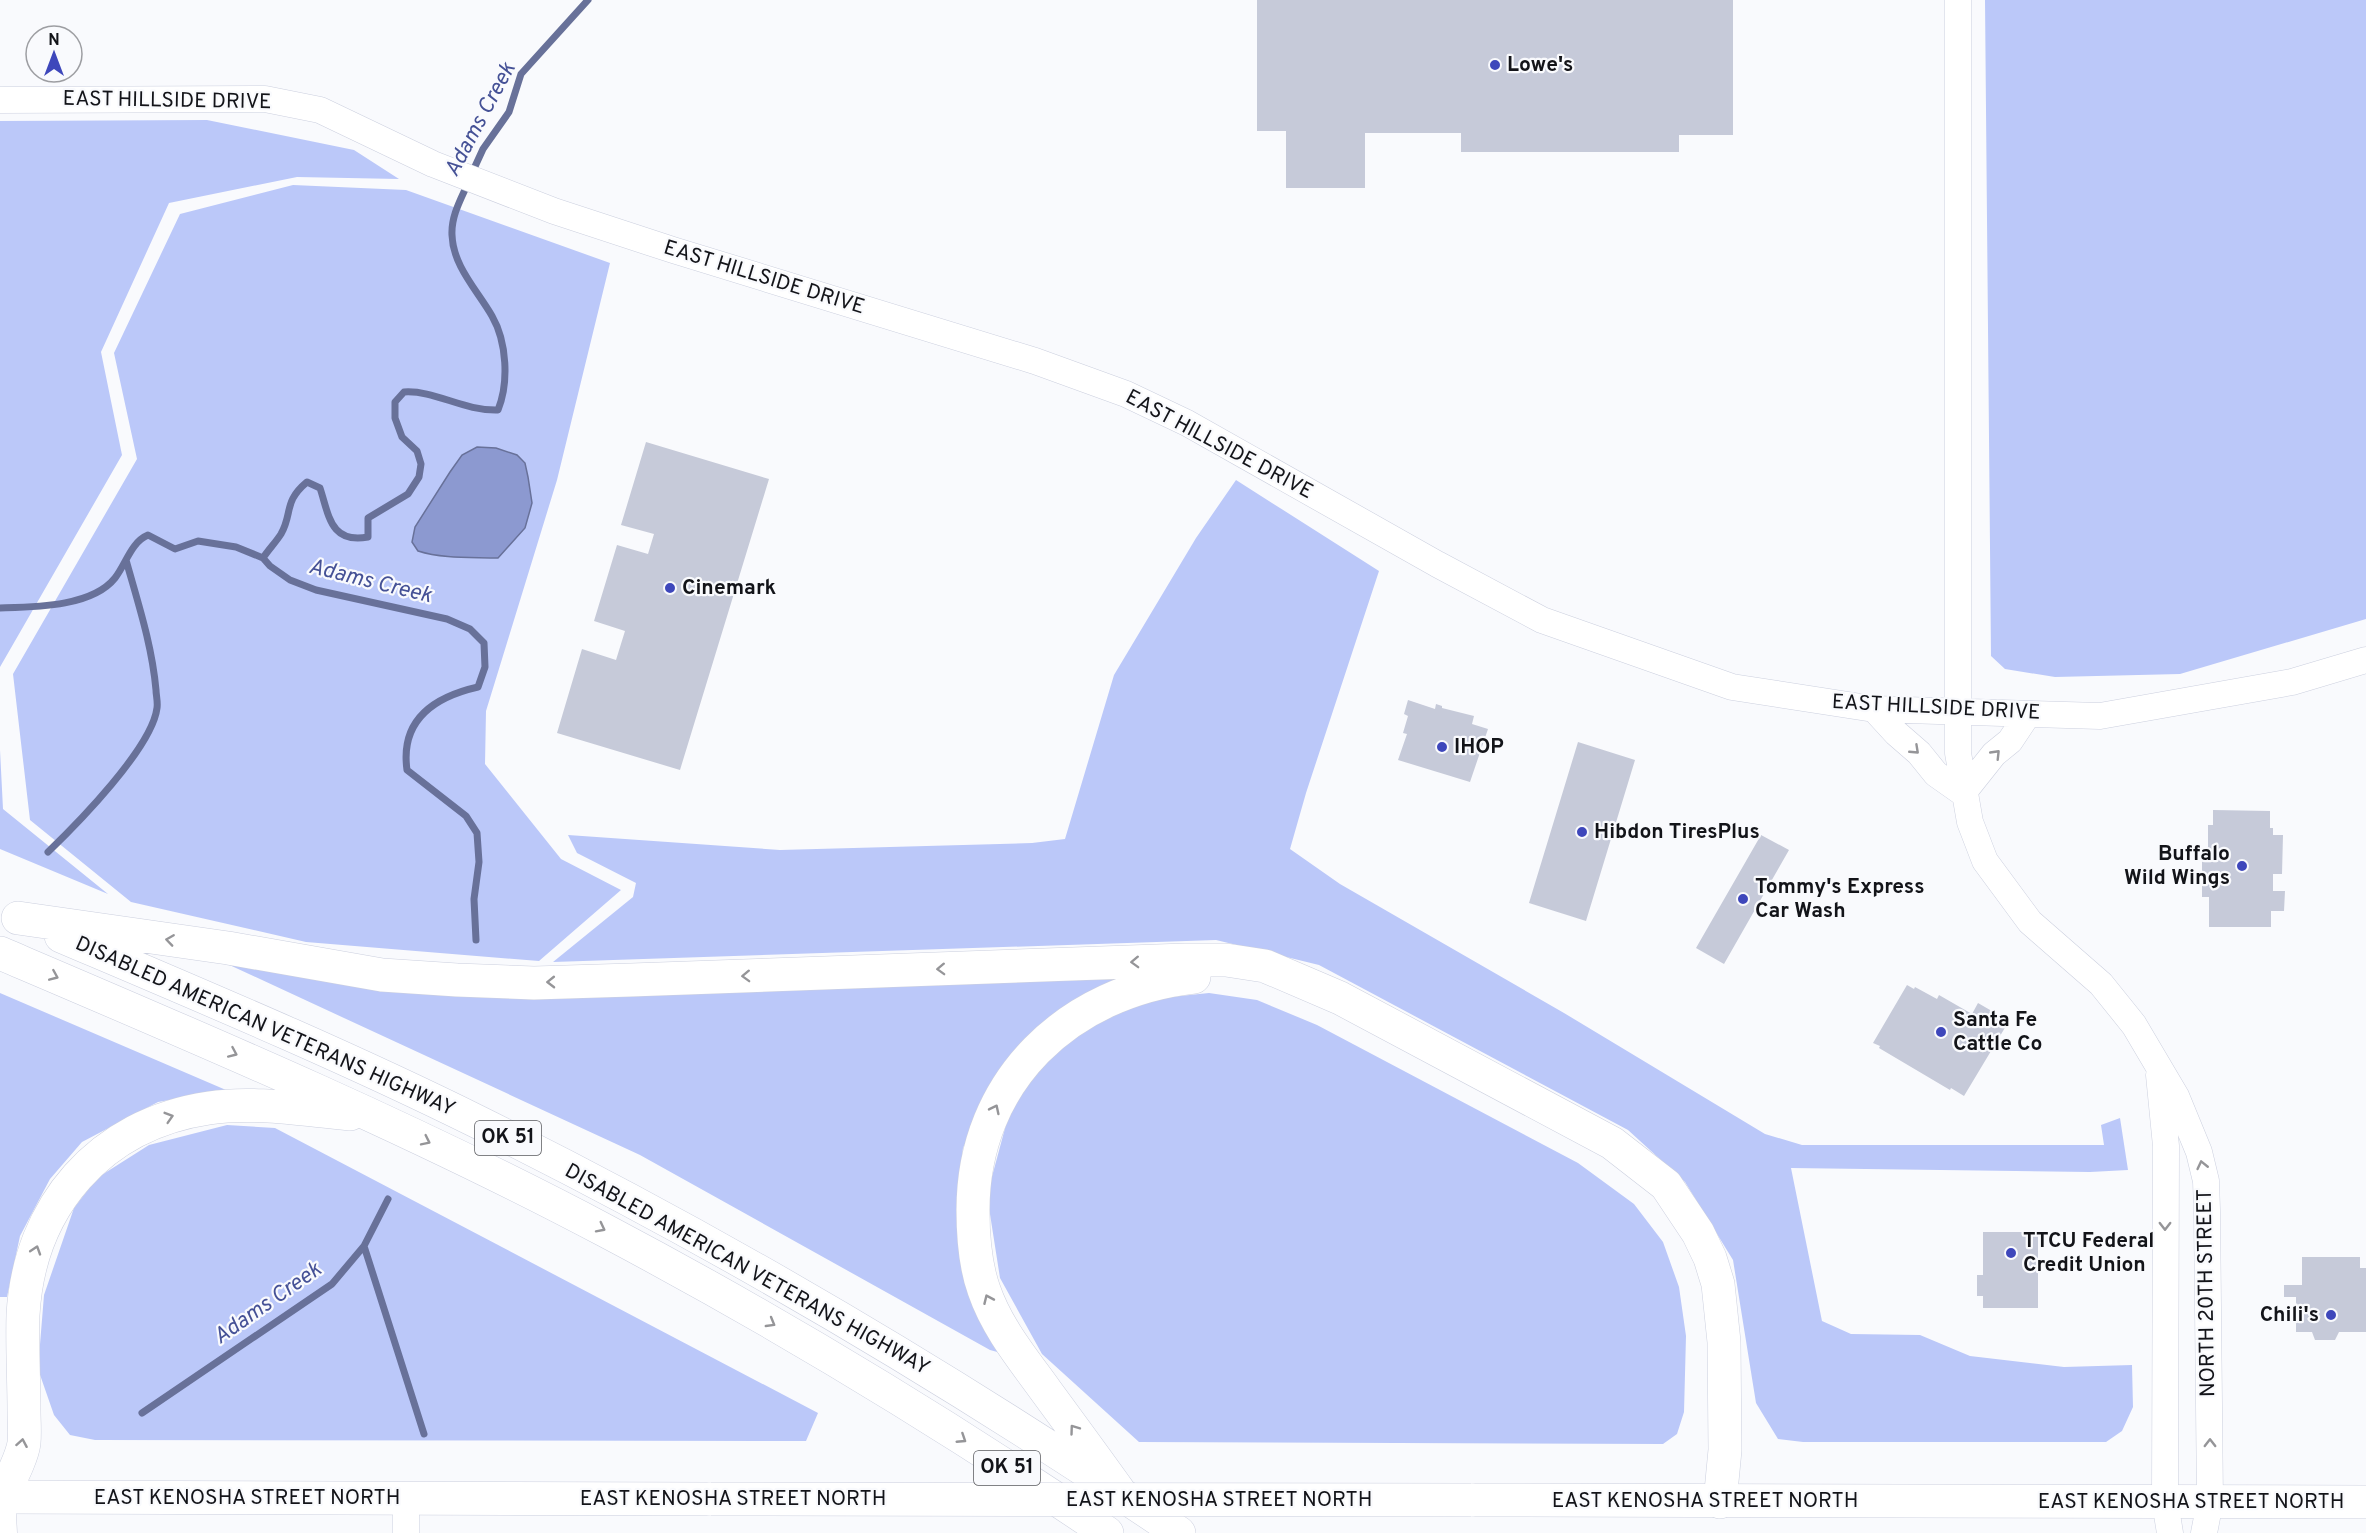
<svg xmlns="http://www.w3.org/2000/svg" width="2366" height="1533" font-family="Overpass,sans-serif">
<style>
.green{fill:#bbc8f9}
.water{fill:#8c99d0;stroke:#687199;stroke-width:1.5}
.lines{fill:none;stroke-linecap:round;stroke-linejoin:round}
.stream{stroke:#687199;stroke-width:7}
.building{fill:#c6cad9}
.minor-casing{stroke:#ccd0df;stroke-width:27}
.major-casing{stroke:#ccd0df;stroke-width:34}
.highway-casing{stroke:#ccd0df;stroke-width:34}
.minor{stroke:#fff;stroke-width:26}
.major{stroke:#fff;stroke-width:33}
.highway{stroke:#fff;stroke-width:33}
.major-bridge-casing{stroke:#ccd0df;stroke-width:34;stroke-linecap:butt}
.major-bridge{stroke:#fff;stroke-width:33}
.oneway{stroke:#959598}
.poi-dot{fill:#3e47bb;stroke:#f9fafd;stroke-width:2}
.labels{text-anchor:middle;dominant-baseline:central;stroke-width:4.5;stroke-linejoin:round;paint-order:stroke}
.shield{fill:#f9fafd;stroke:#58595d;stroke-width:1.5}
.shield-label{font-size:20px;font-weight:bold;fill:#131419}
.poi-label{font-size:21px;font-weight:bold;fill:#131419;stroke:#f9fafd;text-anchor:start}
.street-label{font-size:21px;fill:#131419;stroke:#f9fafd}
.water-label{font-size:22px;font-style:italic;fill:#455196;stroke:#f9fafd}
</style>
<rect width="100%" height="100%" fill="#f9fafd"/>
<path class="green" d="M 1985,0 L 2366,0 L 2366,619 L 2180,674 L 2055,677 L 2005,669 L 1991,656 Z
M 207,120 L 354,150 L 399,179 L 297,177 L 169,203 L 101,352 L 122,455 L 0,667 L 0,121 Z
M 293,185 L 406,190 L 610,263 L 557,480 L 486,711 L 485,764 L 561,859 L 621,890 L 539,961 L 306,942 L 131,902 L 30,820 L 13,674 L 137,459 L 114,353 L 180,214 Z
M 1236,480 L 1379,571 L 1306,793 L 1290,849 L 1340,884 L 1564,1013 L 1765,1134 L 1802,1145 L 2104,1145 L 2101,1125 L 2120,1118 L 2128,1170 L 2090,1172 L 1791,1168 L 1822,1321 L 1851,1334 L 1920,1335 L 1970,1356 L 2064,1367 L 2132,1365 L 2133,1407 L 2122,1431 L 2106,1442 L 1803,1442 L 1778,1439 L 1756,1403 L 1733,1260 L 1685,1182 L 1628,1130 L 1319,965 L 1216,940 L 553,962 L 633,897 L 636,883 L 577,853 L 568,835 L 780,850 L 1032,843 L 1065,839 L 1114,675 L 1196,538 Z
M 0,750 L 3,809 L 108,894 L 0,849 Z
M 223,962 L 348,978 L 1113,970 L 1114,980 L 1054,1015 L 989,1094 L 963,1148 L 957,1196 L 959,1246 L 1001,1353 L 990,1350 L 640,1155 Z
M 0,993 L 226,1090 L 158,1102 L 82,1142 L 50,1179 L 20,1236 L 7,1297 L 0,1297 Z
M 1209,993 L 1257,1000 L 1317,1025 L 1578,1163 L 1634,1204 L 1663,1242 L 1679,1287 L 1686,1336 L 1684,1412 L 1677,1434 L 1663,1444 L 1139,1442 L 1042,1354 L 1000,1278 L 987,1195 L 1007,1121 L 1030,1076 L 1081,1032 L 1142,1000 Z
M 227,1125 L 275,1128 L 818,1413 L 806,1441 L 95,1440 L 70,1435 L 54,1415 L 38,1369 L 44,1295 L 74,1208 L 97,1178 L 149,1145 Z"/>
<path class="water" d="M 477,447 L 496,448 L 517,455 L 525,463 L 528,477 L 532,503 L 525,528 L 498,558 C 471,557 443,559 418,551 L 412,542 L 415,527 L 450,472 L 462,455 Z"/>
<g class="lines">
<path class="stream" d="M 472,173 L 483,149 L 509,112 L 521,74 L 588,0
M 468,183 C 461,199 451,216 452,235 C 453,266 477,290 492,316 C 507,342 509,383 498,410 C 463,411 435,390 404,392 L 395,402 L 395,418 L 402,437 L 417,451 L 421,464 L 419,477 L 408,494 L 368,518 L 368,537 C 330,544 329,515 320,488 L 307,482 C 283,502 293,513 281,534 C 276,542 269,549 263,558 L 270,566 L 290,580 L 316,590 L 447,619 L 470,629 L 484,643 L 485,667 L 478,687 C 434,697 400,720 407,770 L 466,816 L 477,833 L 479,862 L 474,899 L 476,940
M 0,608 C 34,607 92,607 115,578 C 126,564 131,542 148,535 L 175,549 L 198,541 L 236,547 L 263,558
M 48,852 C 77,824 152,748 157,708 C 158,702 156,695 156,690 C 152,645 138,603 126,560
M 364,1246 L 424,1434
M 142,1413 L 332,1284 L 364,1246 L 388,1199"/>
</g>
<path class="building" d="M 1257,0 L 1733,0 L 1733,135 L 1679,135 L 1679,152 L 1461,152 L 1461,133 L 1365,133 L 1365,188 L 1286,188 L 1286,131 L 1257,131 Z
M 646,442 L 769,479 L 680,770 L 557,733 L 582,649 L 616,660 L 625,631 L 594,621 L 617,545 L 648,554 L 654,534 L 621,525 Z
M 1408,700 L 1435,709 L 1436,704 L 1442,706 L 1442,708 L 1474,716 L 1472,724 L 1488,729 L 1470,782 L 1398,760 L 1407,734 L 1403,733 L 1408,716 L 1404,714 Z
M 1578,742 L 1635,760 L 1586,921 L 1529,903 Z
M 2213,810 L 2270,811 L 2270,828 L 2273,828 L 2273,835 L 2283,835 L 2282,874 L 2273,874 L 2273,891 L 2285,891 L 2284,911 L 2271,911 L 2271,927 L 2209,927 L 2209,897 L 2202,897 L 2202,857 L 2208,857 L 2208,825 L 2213,825 Z
M 1761,835 L 1789,850 L 1724,964 L 1696,948 Z
M 1907,985 L 1914,989 L 1915,987 L 1937,999 L 1939,995 L 1972,1014 L 1978,1003 L 2009,1021 L 1964,1096 L 1951,1088 L 1950,1090 L 1879,1048 L 1880,1046 L 1873,1043 Z
M 1983,1232 L 2038,1232 L 2038,1308 L 1983,1308 L 1983,1296 L 1977,1296 L 1977,1275 L 1983,1275 Z
M 2302,1257 L 2360,1257 L 2360,1268 L 2366,1268 L 2366,1332 L 2339,1332 L 2335,1340 L 2315,1340 L 2312,1332 L 2296,1332 L 2296,1297 L 2284,1297 L 2284,1285 L 2302,1285 Z"/>
<g class="lines">
<defs>
<path id="minor" d="M 1958,0 L 1958,753 L 1970,822 L 1985,861 L 2030,922 L 2101,984 L 2134,1025 L 2176,1096 L 2199,1152 L 2206,1181 L 2207,1210 L 2210,1502 L 2204,1533
M 0,100 L 265,99 L 320,110 L 433,164 L 554,211 L 673,250 L 1035,361 L 1126,394 L 1187,423 L 1437,564 L 1542,620 L 1732,687 L 1874,709 L 2100,716 L 2292,682 L 2366,660
M 1874,709 L 1896,733 L 1919,753 L 1936,774 L 1963,793
M 1963,793 L 1994,754 L 2010,741 L 2028,714
M 2159,1075 L 2166,1146 L 2165,1502 L 2170,1533
M 2,1497 L 4,1533
M 406,1499 L 406,1533"/>
<path id="major" d="M 0,1497 L 711,1499
M 1471,1500 L 2366,1502"/>
<path id="highway" d="M 18,918 L 228,948 L 382,975 L 457,980 L 534,983 L 631,980 L 1185,960 L 1226,960 L 1265,966 L 1340,998 L 1612,1143 L 1666,1185 L 1698,1233 L 1710,1258 L 1718,1284 L 1724,1342 L 1725,1450 L 1720,1502
M 61,936 C 202,996 343,1055 480,1123 C 722,1243 955,1381 1179,1533
M 0,953 C 204,1040 410,1127 606,1231 C 778,1322 946,1424 1107,1533
M 1121,1494 C 1096,1459 1071,1425 1046,1391 C 1023,1359 997,1328 984,1290 C 975,1265 973,1237 973,1210 C 973,1080 1069,991 1194,977
M 2,1497 C 9,1482 22,1458 24,1443 C 25,1432 24,1421 24,1411 C 24,1379 22,1347 23,1315 C 29,1206 100,1124 209,1108 C 255,1101 304,1110 350,1114"/>
</defs>
<use href="#minor" class="minor-casing"/>
<use href="#major" class="major-casing"/>
<use href="#highway" class="highway-casing"/>
<use href="#minor" class="minor"/>
<use href="#major" class="major"/>
<use href="#highway" class="highway"/>
<defs>
<path id="major-bridge" d="M 711,1499 L 1471,1500"/>
</defs>
<use href="#major-bridge" class="major-bridge-casing"/>
<use href="#major-bridge" class="major-bridge"/>
</g>
<defs><path id="oneway-chevron" d="M-2-3.5L2.5 0L-2 3.5" fill="none" stroke-width="1.6" stroke-linecap="round" stroke-linejoin="round" transform="scale(1.5)"/></defs>
<g class="oneway">
<use href="#oneway-chevron" transform="translate(1915 750) rotate(43)"/>
<use href="#oneway-chevron" transform="translate(1996 754) rotate(-46)"/>
<use href="#oneway-chevron" transform="translate(170 940) rotate(-172)"/>
<use href="#oneway-chevron" transform="translate(1135 962) rotate(178)"/>
<use href="#oneway-chevron" transform="translate(941 969) rotate(178)"/>
<use href="#oneway-chevron" transform="translate(54 976) rotate(23)"/>
<use href="#oneway-chevron" transform="translate(746 976) rotate(178)"/>
<use href="#oneway-chevron" transform="translate(551 982) rotate(179)"/>
<use href="#oneway-chevron" transform="translate(233 1053) rotate(24)"/>
<use href="#oneway-chevron" transform="translate(995 1109) rotate(-64)"/>
<use href="#oneway-chevron" transform="translate(169 1117) rotate(-17)"/>
<use href="#oneway-chevron" transform="translate(426 1141) rotate(26)"/>
<use href="#oneway-chevron" transform="translate(2202 1165) rotate(-103)"/>
<use href="#oneway-chevron" transform="translate(2165 1226) rotate(90)"/>
<use href="#oneway-chevron" transform="translate(601 1228) rotate(27)"/>
<use href="#oneway-chevron" transform="translate(36 1250) rotate(-72)"/>
<use href="#oneway-chevron" transform="translate(988 1299) rotate(-114)"/>
<use href="#oneway-chevron" transform="translate(771 1323) rotate(30)"/>
<use href="#oneway-chevron" transform="translate(1074 1429) rotate(-126)"/>
<use href="#oneway-chevron" transform="translate(962 1439) rotate(33)"/>
<use href="#oneway-chevron" transform="translate(22 1443) rotate(-80)"/>
<use href="#oneway-chevron" transform="translate(2210 1443) rotate(-90)"/>
</g>
<g class="poi-dot">
<circle cx="1495" cy="65" r="6"/>
<circle cx="670" cy="588" r="6"/>
<circle cx="1442" cy="747" r="6"/>
<circle cx="1582" cy="832" r="6"/>
<circle cx="2242" cy="866" r="6"/>
<circle cx="1743" cy="899" r="6"/>
<circle cx="1941" cy="1032" r="6"/>
<circle cx="2011" cy="1253" r="6"/>
<circle cx="2331" cy="1315" r="6"/>
</g>
<g class="labels">
<g class="shield">
<rect x="475" y="1121" width="66" height="34" rx="4.5"/>
<rect x="974" y="1451" width="66" height="34" rx="4.5"/>
</g>
<g class="shield-label">
<text x="508" y="1138">OK 51</text>
<text x="1007" y="1468">OK 51</text>
</g>
<g class="poi-label">
<text x="1507" y="65">Lowe's</text>
<text x="682" y="588">Cinemark</text>
<text x="1454" y="747">IHOP</text>
<text x="1594" y="832">Hibdon TiresPlus</text>
<text x="2230" y="854" text-anchor="end">Buffalo<tspan x="2230" dy="24">Wild Wings</tspan></text>
<text x="1755" y="887">Tommy's Express<tspan x="1755" dy="24">Car Wash</tspan></text>
<text x="1953" y="1020">Santa Fe<tspan x="1953" dy="24">Cattle Co</tspan></text>
<text x="2023" y="1241">TTCU Federal<tspan x="2023" dy="24">Credit Union</tspan></text>
<text x="2319" y="1315" text-anchor="end">Chili's</text>
</g>
<g class="street-label">
<text transform="translate(167 101) rotate(1)">EAST HILLSIDE DRIVE</text>
<text transform="translate(764 278) rotate(17)">EAST HILLSIDE DRIVE</text>
<text transform="translate(1219 445) rotate(28)">EAST HILLSIDE DRIVE</text>
<text transform="translate(1936 708) rotate(3)">EAST HILLSIDE DRIVE</text>
<text transform="translate(265 1027) rotate(24)">DISABLED AMERICAN VETERANS HIGHWAY</text>
<text transform="translate(747 1270) rotate(29)">DISABLED AMERICAN VETERANS HIGHWAY</text>
<text transform="translate(2207 1293) rotate(-91)">NORTH 20TH STREET</text>
<text x="247" y="1498">EAST KENOSHA STREET NORTH</text>
<text x="733" y="1499">EAST KENOSHA STREET NORTH</text>
<text x="1219" y="1500">EAST KENOSHA STREET NORTH</text>
<text x="1705" y="1501">EAST KENOSHA STREET NORTH</text>
<text x="2191" y="1502">EAST KENOSHA STREET NORTH</text>
</g>
<g class="water-label">
<text transform="translate(481 120) rotate(-62)">Adams Creek</text>
<text transform="translate(370 582) rotate(14)">Adams Creek</text>
<text transform="translate(268 1304) rotate(-35)">Adams Creek</text>
</g>
</g>
<g transform="translate(54 54)"><circle r="28" fill="#f9fafd" stroke="#9d9ea2" stroke-width="1.5"/>
<path d="M0-4.5L10 22L0 15L-10 22Z" fill="#3e47bb"/>
<text y="-9" font-size="16" font-weight="bold" text-anchor="middle" fill="#131419">N</text>
</g>
</svg>
